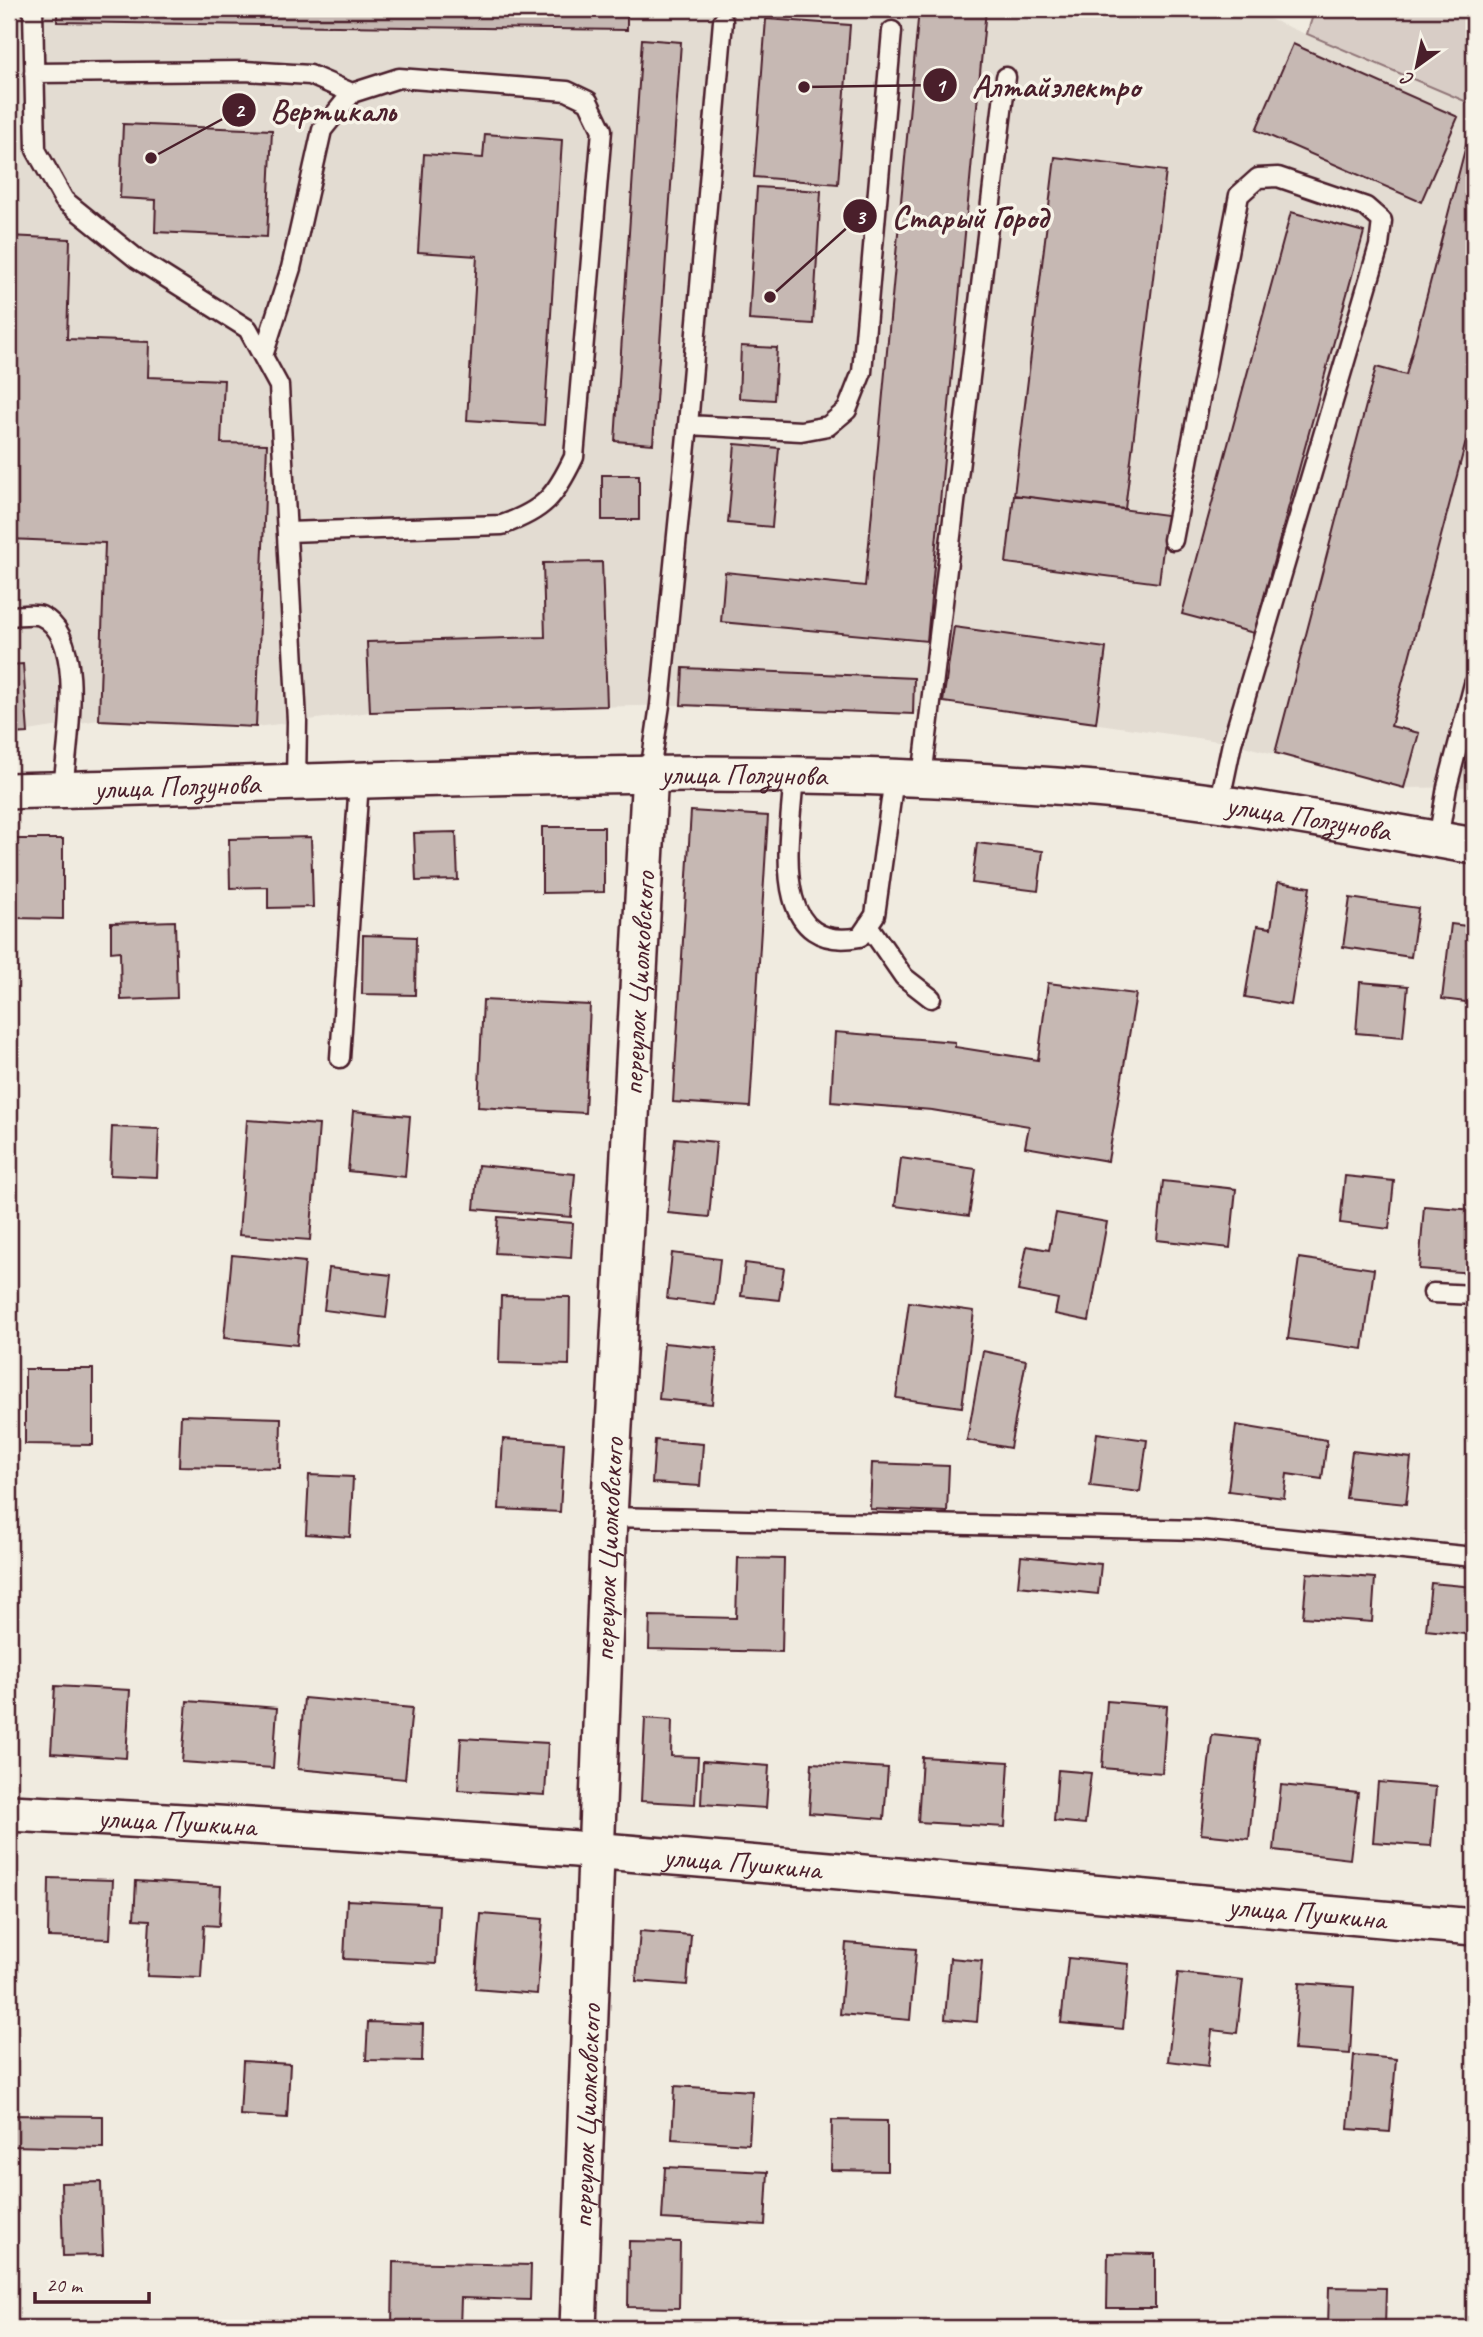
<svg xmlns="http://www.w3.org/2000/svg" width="1483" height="2337" font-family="Caveat,sans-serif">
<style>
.built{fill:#e3dcd2}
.green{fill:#d8cdc6;stroke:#917678;stroke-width:2}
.building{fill:#c6b8b3;stroke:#4a1f2b;stroke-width:2}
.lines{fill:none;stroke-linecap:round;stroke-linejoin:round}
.service-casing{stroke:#4a1f2b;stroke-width:23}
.minor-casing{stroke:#4a1f2b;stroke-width:40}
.service{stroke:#f7f3e8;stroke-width:18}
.minor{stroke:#f7f3e8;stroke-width:35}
.labels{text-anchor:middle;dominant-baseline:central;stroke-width:7;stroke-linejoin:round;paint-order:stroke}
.street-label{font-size:30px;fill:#4a1f2b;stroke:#f7f3e8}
.leader{fill:none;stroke:#4a1f2b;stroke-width:2.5}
.callout-dot{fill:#4a1f2b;stroke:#f7f3e8;stroke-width:2.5}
.mark-label{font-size:21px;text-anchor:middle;font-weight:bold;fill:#fff}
.callout-label{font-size:32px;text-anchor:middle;font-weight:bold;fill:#4a1f2b;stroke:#f7f3e8;stroke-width:7;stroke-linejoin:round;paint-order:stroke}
</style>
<rect width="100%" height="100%" fill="#f0ebe0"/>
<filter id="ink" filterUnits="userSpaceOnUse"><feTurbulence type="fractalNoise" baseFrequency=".0143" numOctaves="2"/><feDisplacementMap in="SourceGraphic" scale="14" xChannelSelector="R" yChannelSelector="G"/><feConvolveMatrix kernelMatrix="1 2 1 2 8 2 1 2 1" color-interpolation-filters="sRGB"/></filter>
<g filter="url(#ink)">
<path class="built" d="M 9,9 L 1246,9 L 1474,105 L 1474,787 L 1404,788 L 1232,743 L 944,702 L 913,714 L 681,705 L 370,712 L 256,727 L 99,720 L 9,734 Z"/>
<path class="green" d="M 1315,9 L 1474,9 L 1474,105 L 1307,34 Z"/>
<path class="building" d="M 57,9 L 627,9 L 627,30 L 57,22 Z
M 919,9 L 986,9 L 927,641 L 721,622 L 725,572 L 865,586 Z
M 766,19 L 850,25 L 838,184 L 754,177 Z
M 642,39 L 681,42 L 653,444 L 615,441 Z
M 1293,44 L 1458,117 L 1421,202 L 1256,130 Z
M 1474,115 L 1474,411 L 1391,726 L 1419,733 L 1404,788 L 1275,753 L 1376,367 L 1406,375 Z
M 123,124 L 272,130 L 267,237 L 155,232 L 156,200 L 120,198 Z
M 485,134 L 562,140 L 544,425 L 467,420 L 477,256 L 418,252 L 424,154 L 483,158 Z
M 1055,157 L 1166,171 L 1125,509 L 1014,495 Z
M 757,187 L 821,191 L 813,324 L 749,320 Z
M 1291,212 L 1364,232 L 1254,633 L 1182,614 Z
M 9,236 L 70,239 L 67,339 L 149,342 L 148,377 L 224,380 L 221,443 L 267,444 L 256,727 L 99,720 L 105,543 L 9,539 Z
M 741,346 L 777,348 L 774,400 L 739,398 Z
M 735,444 L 779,448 L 772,527 L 728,523 Z
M 602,475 L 639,475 L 639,520 L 602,520 Z
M 1014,495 L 1167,515 L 1159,583 L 1006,563 Z
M 602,562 L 607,706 L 370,712 L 367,642 L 545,637 L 543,563 Z
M 954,627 L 1106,648 L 1096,723 L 943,702 Z
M 23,664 L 28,733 L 9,734 L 9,665 Z
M 683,668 L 914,678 L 913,714 L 681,705 Z
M 691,811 L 768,816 L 750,1107 L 673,1102 Z
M 542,827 L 604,827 L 604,892 L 542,893 Z
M 456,832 L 458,880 L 416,881 L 414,833 Z
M 311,837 L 313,907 L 268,908 L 268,887 L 230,888 L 229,839 Z
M 13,839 L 63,839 L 63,919 L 14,918 Z
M 977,843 L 1043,851 L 1038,891 L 972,883 Z
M 1278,882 L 1310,887 L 1291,1005 L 1245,997 L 1257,926 L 1271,928 Z
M 1350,898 L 1418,908 L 1411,957 L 1343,947 Z
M 175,921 L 177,998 L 121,1000 L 120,951 L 111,952 L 111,923 Z
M 1451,924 L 1474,927 L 1474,1003 L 1442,999 Z
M 363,935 L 416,937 L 415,995 L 362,994 Z
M 1360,982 L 1408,986 L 1403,1037 L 1356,1033 Z
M 1048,983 L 1136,994 L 1108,1161 L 1025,1147 L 1029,1126 L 932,1110 L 831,1102 L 835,1032 L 955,1042 L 955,1047 L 1038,1060 Z
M 483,1000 L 590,1005 L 585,1113 L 478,1107 Z
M 353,1111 L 410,1116 L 405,1177 L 348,1171 Z
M 247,1120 L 319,1125 L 310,1240 L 239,1235 Z
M 112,1127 L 159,1129 L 157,1177 L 110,1175 Z
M 675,1138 L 716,1142 L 709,1217 L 668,1213 Z
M 901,1158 L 976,1169 L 969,1216 L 895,1206 Z
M 478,1165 L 575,1174 L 571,1217 L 474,1209 Z
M 1345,1176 L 1394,1181 L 1389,1229 L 1340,1223 Z
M 1163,1181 L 1236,1189 L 1230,1248 L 1157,1240 Z
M 1424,1206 L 1474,1210 L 1474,1273 L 1419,1269 Z
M 1056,1213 L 1107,1222 L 1089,1321 L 1055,1314 L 1058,1299 L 1018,1291 L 1027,1246 L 1049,1250 Z
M 498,1217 L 573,1223 L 571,1258 L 495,1253 Z
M 672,1253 L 720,1259 L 715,1305 L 667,1299 Z
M 232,1255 L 305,1262 L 297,1345 L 224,1338 Z
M 1299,1258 L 1374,1269 L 1363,1349 L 1288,1339 Z
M 745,1263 L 784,1268 L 779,1300 L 741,1296 Z
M 329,1268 L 391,1275 L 386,1318 L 324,1310 Z
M 501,1296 L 570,1297 L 569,1365 L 499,1363 Z
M 909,1302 L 974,1311 L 962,1407 L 896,1398 Z
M 664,1343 L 717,1348 L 712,1404 L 659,1399 Z
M 983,1351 L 1026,1360 L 1010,1448 L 967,1440 Z
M 25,1369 L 93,1369 L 93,1445 L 25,1444 Z
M 181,1415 L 281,1418 L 280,1468 L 179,1466 Z
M 1236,1425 L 1327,1440 L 1322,1479 L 1287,1474 L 1284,1498 L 1228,1491 Z
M 1097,1433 L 1147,1440 L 1140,1492 L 1090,1486 Z
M 503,1439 L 564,1443 L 560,1512 L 499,1509 Z
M 655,1440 L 703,1444 L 700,1486 L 652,1483 Z
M 1352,1451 L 1411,1458 L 1406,1504 L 1346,1498 Z
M 872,1463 L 949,1466 L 947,1512 L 870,1509 Z
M 309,1475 L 353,1477 L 350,1537 L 306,1534 Z
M 1021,1556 L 1101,1564 L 1098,1594 L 1018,1586 Z
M 738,1558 L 784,1559 L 782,1652 L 649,1649 L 650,1616 L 736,1618 Z
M 1307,1573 L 1375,1578 L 1372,1622 L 1303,1617 Z
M 1431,1583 L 1474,1587 L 1474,1635 L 1426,1630 Z
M 55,1686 L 130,1690 L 126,1758 L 51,1753 Z
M 304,1698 L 412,1708 L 405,1779 L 298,1769 Z
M 187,1701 L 277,1708 L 273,1768 L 182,1762 Z
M 1107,1701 L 1167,1706 L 1162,1773 L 1102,1768 Z
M 645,1718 L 672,1720 L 671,1756 L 698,1757 L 695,1804 L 641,1801 Z
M 1212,1735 L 1259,1740 L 1249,1839 L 1201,1834 Z
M 461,1738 L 548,1743 L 545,1795 L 458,1790 Z
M 922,1757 L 1009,1762 L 1005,1827 L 918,1822 Z
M 703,1761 L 769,1766 L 766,1808 L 701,1804 Z
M 812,1763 L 888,1768 L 884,1819 L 809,1813 Z
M 1058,1770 L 1091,1773 L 1085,1824 L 1054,1821 Z
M 1378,1782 L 1436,1787 L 1431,1846 L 1373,1842 Z
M 1281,1785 L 1358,1793 L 1350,1859 L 1274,1850 Z
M 49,1878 L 113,1880 L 110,1939 L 48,1937 Z
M 136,1881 L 221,1886 L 219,1926 L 204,1925 L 201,1978 L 147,1976 L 150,1920 L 134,1919 Z
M 347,1900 L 439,1905 L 436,1964 L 344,1959 Z
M 481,1914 L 543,1919 L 537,1994 L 475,1989 Z
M 640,1931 L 691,1935 L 687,1985 L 636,1981 Z
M 846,1943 L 916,1949 L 910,2020 L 840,2014 Z
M 950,1958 L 982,1961 L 977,2022 L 945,2019 Z
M 1068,1958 L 1129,1964 L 1123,2029 L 1061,2023 Z
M 1178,1973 L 1243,1980 L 1237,2033 L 1212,2030 L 1208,2066 L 1168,2061 Z
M 1299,1983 L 1354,1987 L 1350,2054 L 1294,2050 Z
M 368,2022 L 423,2024 L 422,2061 L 366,2060 Z
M 1354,2055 L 1396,2059 L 1390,2132 L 1348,2129 Z
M 243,2061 L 290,2064 L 287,2118 L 240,2115 Z
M 675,2086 L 752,2091 L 749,2144 L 672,2139 Z
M 9,2115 L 103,2116 L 103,2148 L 9,2146 Z
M 832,2120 L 887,2121 L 887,2171 L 831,2170 Z
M 665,2167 L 768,2172 L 765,2225 L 662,2219 Z
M 101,2182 L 103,2255 L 63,2256 L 61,2183 Z
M 629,2241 L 680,2242 L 679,2308 L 628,2307 Z
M 1108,2253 L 1155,2254 L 1155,2308 L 1107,2308 Z
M 393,2262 L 531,2265 L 530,2300 L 461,2298 L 460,2328 L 392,2328 Z
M 1329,2287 L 1386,2288 L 1385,2328 L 1328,2328 Z
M 1049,2326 L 1049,2328 L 981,2328 L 981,2327 Z"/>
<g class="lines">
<defs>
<path id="service" d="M 33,9 L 36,150 L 64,200 L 137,259 L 248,329 L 279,386 L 297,721 L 296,784
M 34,73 L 245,71 L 310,75 L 352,93
M 263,356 L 291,268 L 322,130 L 352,93 L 399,78 L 567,91 L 588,101 L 602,130 L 574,457 C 555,497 544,510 502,525 L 287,532
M 688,425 L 801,431 L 828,426 L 847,410 L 862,372 L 892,31
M 1173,540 L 1239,195 L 1258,178 L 1278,177 L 1366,207 L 1382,221 L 1379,246 L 1232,743 L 1219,805
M 9,616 C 18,616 33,613 41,616 C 88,637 66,748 63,790
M 650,772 L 660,705 L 688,425 L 723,21
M 794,774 C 791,831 765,955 860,937 L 875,915 L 894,778
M 922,778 L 1006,77
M 1438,840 L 1447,787 L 1474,684
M 868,925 L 904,977 L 931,998
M 340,1058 L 359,782
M 1433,1293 L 1474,1295
M 609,1517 L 1201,1530 L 1474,1557"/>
<g id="minor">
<path id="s1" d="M 9,791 C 371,782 733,759 1094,789 C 1218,799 1351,825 1474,846"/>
<path id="s2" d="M 9,1813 C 498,1835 986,1885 1474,1927"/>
<path id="s3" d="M 578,2328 L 609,1517 L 650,772"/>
</g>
</defs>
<use href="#service" class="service-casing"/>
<use href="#minor" class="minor-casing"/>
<use href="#service" class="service"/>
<use href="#minor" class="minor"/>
</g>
</g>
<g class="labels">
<g class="street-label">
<text stroke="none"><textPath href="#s1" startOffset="735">улица Ползунова</textPath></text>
<text stroke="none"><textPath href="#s1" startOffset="168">улица Ползунова</textPath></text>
<text stroke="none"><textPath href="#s1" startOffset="1302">улица Ползунова</textPath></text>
<text stroke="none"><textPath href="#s3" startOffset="1346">переулок Циолковского</textPath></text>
<text stroke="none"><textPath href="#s3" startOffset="779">переулок Циолковского</textPath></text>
<text stroke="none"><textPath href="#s2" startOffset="168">улица Пушкина</textPath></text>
<text stroke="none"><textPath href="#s2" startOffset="735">улица Пушкина</textPath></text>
<text stroke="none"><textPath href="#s2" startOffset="1302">улица Пушкина</textPath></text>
<text stroke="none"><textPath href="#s3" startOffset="212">переулок Циолковского</textPath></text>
</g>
</g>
<path class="leader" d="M804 87L940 85M151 158L239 110M770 297L860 216"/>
<g class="callout-dot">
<circle cx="804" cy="87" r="7"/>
<circle cx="151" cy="158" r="7"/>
<circle cx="770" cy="297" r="7"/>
<circle cx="940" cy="85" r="18"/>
<circle cx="239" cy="110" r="18"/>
<circle cx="860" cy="216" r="18"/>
</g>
<g class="mark-label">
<text x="940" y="93">1</text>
<text x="239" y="117">2</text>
<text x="860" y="224">3</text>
</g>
<g class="callout-label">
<text x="1056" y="97">Алтайэлектро</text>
<text x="333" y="121">Вертикаль</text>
<text x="970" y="228">Старый Город</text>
</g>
<rect width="1483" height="2337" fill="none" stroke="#f7f3e8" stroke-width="35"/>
<rect x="18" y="18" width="1448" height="2302" fill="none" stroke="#4a1f2b" stroke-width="2.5" filter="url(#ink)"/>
<g transform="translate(1417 66) rotate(213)" stroke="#f7f3e8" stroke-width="5" paint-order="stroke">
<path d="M0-5L12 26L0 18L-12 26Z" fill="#4a1f2b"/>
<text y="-10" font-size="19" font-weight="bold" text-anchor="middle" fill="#4a1f2b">С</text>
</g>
<path d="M35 2292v10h114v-10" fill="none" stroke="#4a1f2b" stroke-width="3.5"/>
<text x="46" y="2292" font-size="21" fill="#4a1f2b" stroke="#f7f3e8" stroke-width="5" paint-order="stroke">20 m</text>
</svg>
